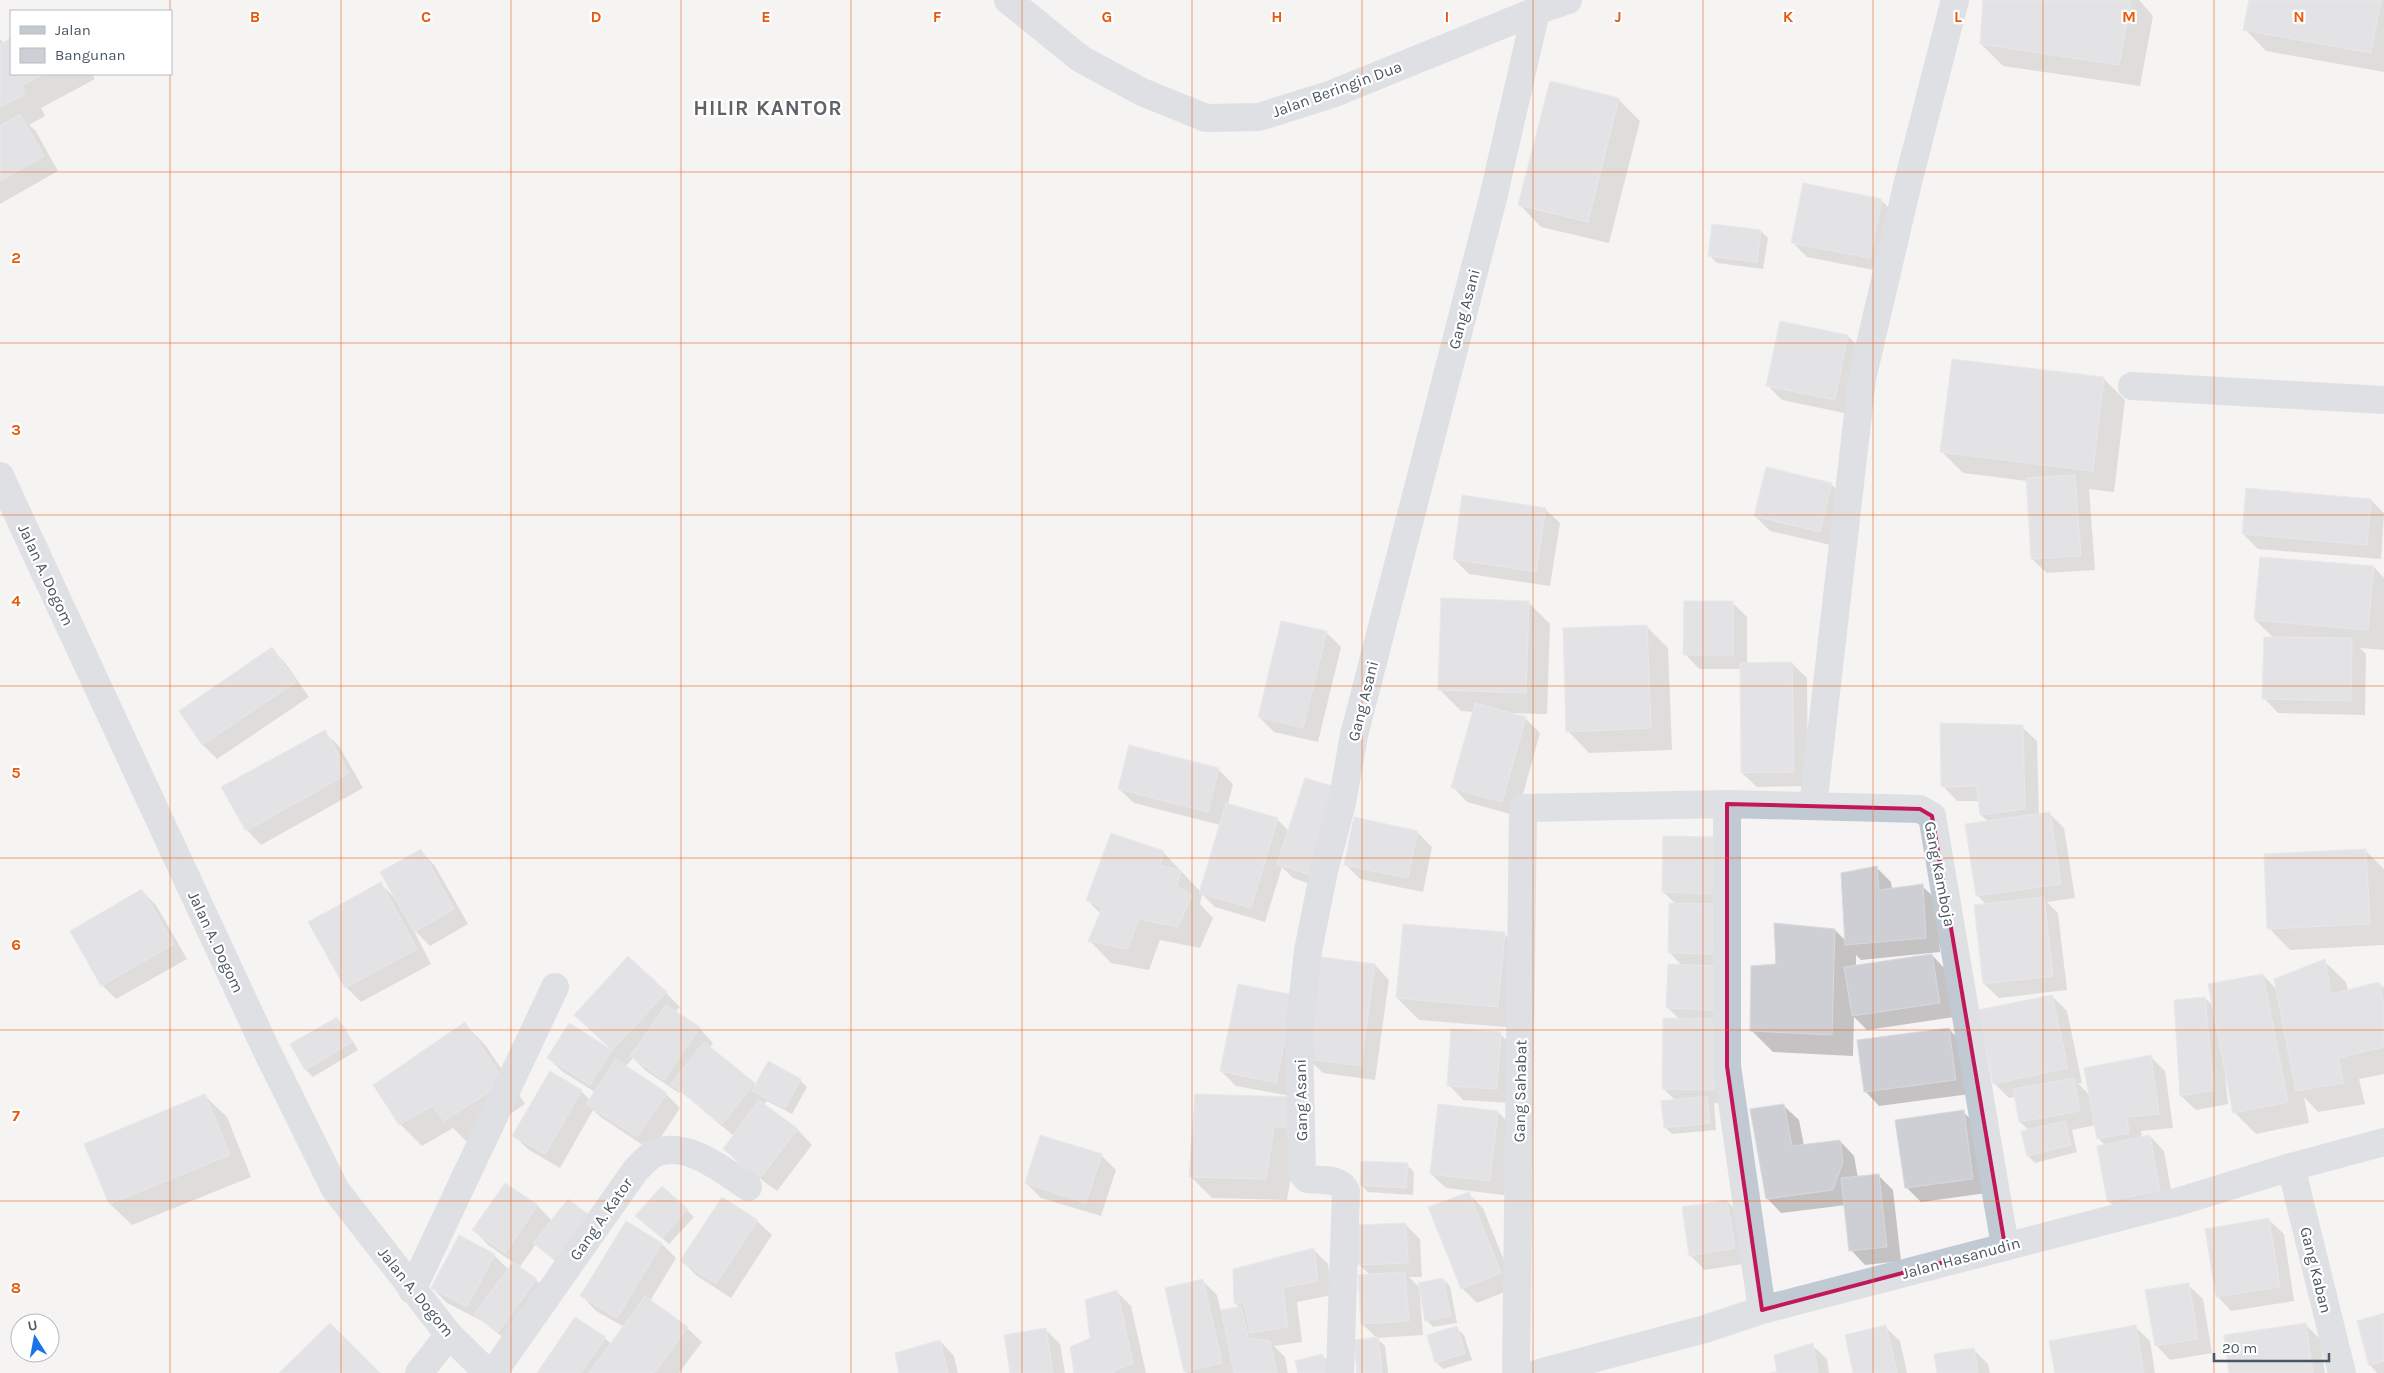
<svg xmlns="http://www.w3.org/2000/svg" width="2384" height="1373" font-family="Karla,sans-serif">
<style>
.shadow{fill:#0003}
.building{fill:#cdcfd5;stroke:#d7d9de}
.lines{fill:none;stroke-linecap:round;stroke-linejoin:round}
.minor{stroke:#c1cad2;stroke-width:28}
.marked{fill:none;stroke:#c2185b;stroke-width:4;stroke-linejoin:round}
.grid{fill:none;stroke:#e8590c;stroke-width:1;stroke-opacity:0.55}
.labels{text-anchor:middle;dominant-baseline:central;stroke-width:4.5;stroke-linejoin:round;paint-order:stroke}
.street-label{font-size:16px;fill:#4a5661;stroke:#fff}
.district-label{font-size:21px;font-weight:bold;letter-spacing:1px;fill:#5f6368;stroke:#fff}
.grid-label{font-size:16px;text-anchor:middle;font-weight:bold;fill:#e8590c;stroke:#fff;stroke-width:4.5;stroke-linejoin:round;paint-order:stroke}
</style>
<rect width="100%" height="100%" fill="#f5f3f3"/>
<path class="shadow" d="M 1984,0 L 2139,0 L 2153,16 L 2140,86 L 2003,66 L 1981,44 Z
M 2250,0 L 2384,0 L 2384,72 L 2266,51 L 2245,29 Z
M 0,39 L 4,43 L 11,39 L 11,74 L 92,74 L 95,79 L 41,108 L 45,116 L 29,125 L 35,130 L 58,171 L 0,204 Z
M 1618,99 L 1640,121 L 1609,243 L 1541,227 L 1520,205 Z
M 1881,200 L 1896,215 L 1884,272 L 1807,257 L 1792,242 Z
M 1761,231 L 1768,238 L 1763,269 L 1717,263 L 1710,256 Z
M 1848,336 L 1862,350 L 1849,414 L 1782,400 L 1768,386 Z
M 2103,378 L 2125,400 L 2114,492 L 2089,489 L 2095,570 L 2047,573 L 2032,559 L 2027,481 L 1963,473 L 1942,452 Z
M 1831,484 L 1846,499 L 1835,546 L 1770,531 L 1755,516 Z
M 2371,500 L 2384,513 L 2381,559 L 2258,549 L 2243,534 Z
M 1545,509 L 1560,523 L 1550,586 L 1469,574 L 1454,559 Z
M 2261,558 L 2374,567 L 2384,578 L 2384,650 L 2360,648 L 2366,654 L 2365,715 L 2278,713 L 2264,698 L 2274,638 L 2255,620 Z
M 1528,602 L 1550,624 L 1547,714 L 1510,713 L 1525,718 L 1540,733 L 1517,816 L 1467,802 L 1453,787 L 1474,712 L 1461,711 L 1439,689 Z
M 1732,602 L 1747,617 L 1747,664 L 1792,663 L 1807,678 L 1808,786 L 1757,787 L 1742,773 L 1741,669 L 1699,669 L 1685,654 Z
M 1646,626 L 1668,648 L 1672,750 L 1589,753 L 1568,731 Z
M 1326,632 L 1341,647 L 1318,742 L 1274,732 L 1259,717 Z
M 272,649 L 286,664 L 309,697 L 217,759 L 203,745 L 180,711 Z
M 2022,727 L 2037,741 L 2039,815 L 2050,814 L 2064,828 L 2075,898 L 2047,902 L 2058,913 L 2067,990 L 1999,998 L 1984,984 L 1987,905 L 1977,895 L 1989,822 L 1981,815 L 1979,801 L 1957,801 L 1943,786 Z
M 324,732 L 339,746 L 363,788 L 261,845 L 247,830 Z
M 1218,769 L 1233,784 L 1228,804 L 1277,819 L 1289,831 L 1325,889 L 1293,878 L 1282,867 L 1265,922 L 1215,907 L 1202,894 L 1200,904 L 1213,918 L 1200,948 L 1160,940 L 1149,970 L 1111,963 L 1090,941 L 1101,914 L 1087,900 L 1163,852 L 1201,892 L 1220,825 L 1134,803 L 1119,789 Z
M 1417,832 L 1432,847 L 1423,892 L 1360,879 L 1345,864 Z
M 1716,839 L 1729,1104 L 1714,1103 L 1716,1130 L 1672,1134 L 1665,1127 L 1675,1100 L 1663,1088 L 1680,1020 L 1667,1007 L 1682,966 L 1670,953 L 1676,904 L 1663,892 Z
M 421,851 L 435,866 L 468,924 L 430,946 L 413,929 L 431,964 L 361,1002 L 346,987 L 381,884 L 396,899 Z
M 2366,851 L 2384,869 L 2384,945 L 2290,950 L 2269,928 Z
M 1876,867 L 1891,882 L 1892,890 L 1922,886 L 1937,900 L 1940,952 L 1861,960 L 1856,955 L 1856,967 L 1932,955 L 1946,970 L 1954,1017 L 1867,1030 L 1854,1017 L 1853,1056 L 1773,1052 L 1751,1030 L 1777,965 L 1835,930 L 1846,941 Z
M 142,891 L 156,905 L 187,959 L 116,999 L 102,985 Z
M 1504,934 L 1526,955 L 1519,1028 L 1419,1020 L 1397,998 Z
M 2324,961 L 2346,982 L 2348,991 L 2379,983 L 2384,988 L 2384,1074 L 2359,1079 L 2365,1104 L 2318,1112 L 2304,1097 L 2309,1123 L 2256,1134 L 2234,1112 L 2227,1074 L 2225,1074 L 2228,1104 L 2196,1110 L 2181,1096 L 2205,998 L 2214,1007 L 2263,975 L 2277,990 Z
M 1375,965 L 1389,980 L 1375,1080 L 1323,1073 L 1308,1059 Z
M 666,993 L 680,1007 L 675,1012 L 699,1028 L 713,1043 L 710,1048 L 756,1085 L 800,1080 L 807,1087 L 792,1114 L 767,1101 L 763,1105 L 798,1130 L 812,1145 L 777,1191 L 739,1163 L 724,1149 L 734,1136 L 680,1091 L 679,1093 L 646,1071 L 633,1058 L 625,1067 L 666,1094 L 680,1108 L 652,1151 L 602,1118 L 593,1110 L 560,1168 L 529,1150 L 514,1136 L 581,1091 L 590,1100 L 595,1092 L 563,1072 L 548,1058 L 610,1048 L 576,1015 Z
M 2052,996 L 2067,1011 L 2082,1083 L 2078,1083 L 2090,1096 L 2150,1056 L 2165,1071 L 2173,1128 L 2141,1131 L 2142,1138 L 2150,1136 L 2164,1151 L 2174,1206 L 2123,1215 L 2108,1201 L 2105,1145 L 2098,1138 L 2096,1125 L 2072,1130 L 2077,1152 L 2035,1163 L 2028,1156 L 2022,1132 L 2029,1130 L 2020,1122 L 2015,1097 L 2009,1098 L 1994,1083 Z
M 1293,997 L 1291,1096 L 1236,1086 L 1221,1071 Z
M 336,1018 L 343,1025 L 358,1050 L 313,1077 L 306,1070 L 291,1045 Z
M 465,1024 L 486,1046 L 525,1104 L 467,1142 L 453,1128 L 422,1146 L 400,1124 L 374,1085 Z
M 1949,1029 L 1963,1044 L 1970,1094 L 1879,1106 L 1865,1091 Z
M 1500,1034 L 1515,1048 L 1511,1103 L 1463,1100 L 1449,1085 Z
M 205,1096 L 227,1117 L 251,1177 L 132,1225 L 110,1204 L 86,1144 Z
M 1292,1098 L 1296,1148 L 1287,1200 L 1212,1198 L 1190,1176 Z
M 1439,1105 L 1498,1112 L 1513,1127 L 1504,1195 L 1446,1188 L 1431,1174 Z
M 1784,1106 L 1799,1120 L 1804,1146 L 1840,1141 L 1854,1156 L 1858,1178 L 1879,1176 L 1893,1190 L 1901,1261 L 1865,1265 L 1851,1250 L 1846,1205 L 1781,1213 L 1767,1198 Z
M 1963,1112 L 1978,1126 L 1987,1193 L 1921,1202 L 1906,1187 Z
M 1101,1155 L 1116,1170 L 1101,1216 L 1041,1198 L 1026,1183 Z
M 1407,1165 L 1414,1172 L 1413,1195 L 1368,1192 L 1361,1185 Z
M 506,1184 L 538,1206 L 552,1221 L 572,1276 L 536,1244 L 519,1268 L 536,1280 L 551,1295 L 514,1346 L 482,1321 L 447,1303 L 432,1288 L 494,1255 L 509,1270 L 514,1263 L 488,1245 L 474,1230 Z
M 1468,1193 L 1483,1208 L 1515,1288 L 1477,1303 L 1462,1288 Z
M 1727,1201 L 1742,1216 L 1749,1263 L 1705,1270 L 1690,1255 Z
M 687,1210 L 694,1217 L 669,1244 L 644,1223 Z
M 2269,1220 L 2284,1234 L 2294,1301 L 2231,1311 L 2217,1296 Z
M 757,1221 L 772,1235 L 731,1298 L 697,1276 L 682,1261 Z
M 626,1222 L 662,1244 L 676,1258 L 650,1301 L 687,1328 L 702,1342 L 679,1373 L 539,1373 L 605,1338 L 611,1344 L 624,1327 L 596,1311 L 582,1296 Z
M 1406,1225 L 1420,1239 L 1422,1277 L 1409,1277 L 1420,1288 L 1443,1279 L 1450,1286 L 1457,1323 L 1433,1327 L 1426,1320 L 1422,1297 L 1420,1297 L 1423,1335 L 1377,1338 L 1385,1346 L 1388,1373 L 1358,1373 L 1377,1338 L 1362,1324 L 1370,1275 L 1359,1264 Z
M 1313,1249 L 1328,1264 L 1332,1295 L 1297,1302 L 1302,1342 L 1274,1346 L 1285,1357 L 1288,1373 L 1187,1373 L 1185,1371 L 1202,1280 L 1217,1295 L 1221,1312 L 1240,1308 L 1236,1304 Z
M 2188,1285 L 2203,1299 L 2212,1353 L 2170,1360 L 2156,1345 Z
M 1116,1291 L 1131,1306 L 1146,1373 L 1075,1373 Z
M 2384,1314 L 2384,1373 L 2377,1373 L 2370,1365 Z
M 2306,1325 L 2320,1339 L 2325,1373 L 2230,1373 Z
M 1885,1327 L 1900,1341 L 1907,1373 L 1855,1373 Z
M 2135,1327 L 2150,1341 L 2155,1373 L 2056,1373 Z
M 1456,1328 L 1464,1335 L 1472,1360 L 1443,1369 L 1436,1362 Z
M 1046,1330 L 1060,1344 L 1065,1373 L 1012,1373 Z
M 940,1341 L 954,1356 L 958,1373 L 900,1373 Z
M 1812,1345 L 1827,1359 L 1829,1373 L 1777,1373 Z
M 1974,1350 L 1988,1364 L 1990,1373 L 1938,1373 Z
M 1322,1355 L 1329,1362 L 1332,1373 L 1299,1373 Z"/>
<path class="building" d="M 1983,0 L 2131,0 L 2119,65 L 1980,44 Z
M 2249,0 L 2381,0 L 2371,53 L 2243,30 Z
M 11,38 L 11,74 L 43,74 L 21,86 L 25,94 L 0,107 L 0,44 Z
M 1550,81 L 1619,98 L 1588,222 L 1518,205 Z
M 20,114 L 44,156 L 0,181 L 0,126 Z
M 1803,183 L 1882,199 L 1870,258 L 1791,243 Z
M 1712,224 L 1761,230 L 1757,262 L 1708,256 Z
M 1780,321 L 1848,335 L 1835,400 L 1766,386 Z
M 1952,359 L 2104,377 L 2093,471 L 1940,452 Z
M 1766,467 L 1832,483 L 1820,532 L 1754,516 Z
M 2075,475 L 2081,556 L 2031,559 L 2026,478 Z
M 2246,488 L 2371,499 L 2367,545 L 2242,534 Z
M 1462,495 L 1546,508 L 1536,572 L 1453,559 Z
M 2260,557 L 2374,566 L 2368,630 L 2254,620 Z
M 1441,598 L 1529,601 L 1526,693 L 1438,690 Z
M 1684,601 L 1733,601 L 1733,655 L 1683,655 Z
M 1281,621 L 1327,631 L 1303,728 L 1258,717 Z
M 1647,625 L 1651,728 L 1566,732 L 1563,628 Z
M 2264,637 L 2352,638 L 2351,701 L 2262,699 Z
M 272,647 L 296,682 L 202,745 L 179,711 Z
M 1792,662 L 1794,772 L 1741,773 L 1740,663 Z
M 1475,703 L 1526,717 L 1502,802 L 1451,788 Z
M 1940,723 L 2023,725 L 2025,809 L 1980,815 L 1976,786 L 1941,787 Z
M 325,730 L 349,773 L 246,831 L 221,787 Z
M 1129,745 L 1219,768 L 1208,812 L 1118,789 Z
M 1305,778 L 1339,788 L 1310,875 L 1277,864 Z
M 1226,803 L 1278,818 L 1251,908 L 1199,893 Z
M 2050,812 L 2061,884 L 1976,896 L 1965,824 Z
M 1354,817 L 1418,831 L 1408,878 L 1344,865 Z
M 1111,833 L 1164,851 L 1160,866 L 1181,870 L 1177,886 L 1192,895 L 1178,927 L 1139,919 L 1127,949 L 1088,941 L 1102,908 L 1086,900 Z
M 1663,836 L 1717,837 L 1715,894 L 1662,892 Z
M 421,849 L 454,909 L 414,932 L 380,872 Z
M 2366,849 L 2370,924 L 2267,929 L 2264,854 Z
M 1877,866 L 1879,890 L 1923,884 L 1926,938 L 1845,945 L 1841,873 Z
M 381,882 L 417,949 L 345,988 L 308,922 Z
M 142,889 L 174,944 L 101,986 L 70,931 Z
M 2044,897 L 2053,976 L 1983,984 L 1974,905 Z
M 1669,903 L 1713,904 L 1712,954 L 1668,953 Z
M 1774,923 L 1835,929 L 1832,1035 L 1750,1031 L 1751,966 L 1776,964 Z
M 1403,924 L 1505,932 L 1498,1007 L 1396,998 Z
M 1932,954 L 1940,1003 L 1852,1016 L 1844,967 Z
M 628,956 L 667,992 L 612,1050 L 574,1015 Z
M 1321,957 L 1375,964 L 1361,1066 L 1307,1059 Z
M 2325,959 L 2331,994 L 2379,982 L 2384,1004 L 2384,1047 L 2338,1058 L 2344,1083 L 2296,1091 L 2274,979 Z
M 1668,964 L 1715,966 L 1713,1010 L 1666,1008 Z
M 2263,974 L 2288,1102 L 2233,1113 L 2208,984 Z
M 1238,984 L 1294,995 L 1276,1083 L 1220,1071 Z
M 2052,995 L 2068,1068 L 1993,1084 L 1978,1010 Z
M 2205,997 L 2214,1090 L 2180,1096 L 2174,1000 Z
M 666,1005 L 700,1027 L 664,1080 L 630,1056 Z
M 337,1017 L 352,1042 L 305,1070 L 290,1044 Z
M 1663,1018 L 1716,1019 L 1714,1090 L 1662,1089 Z
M 465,1022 L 505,1082 L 444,1121 L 432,1106 L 399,1125 L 373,1085 Z
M 569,1023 L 612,1050 L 590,1085 L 547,1058 Z
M 1949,1028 L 1956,1080 L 1864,1092 L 1857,1040 Z
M 1451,1029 L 1501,1032 L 1497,1089 L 1447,1086 Z
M 704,1042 L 755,1083 L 722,1124 L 671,1084 Z
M 2151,1055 L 2159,1114 L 2127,1117 L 2129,1133 L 2097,1139 L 2084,1068 Z
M 616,1059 L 667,1093 L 637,1137 L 586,1104 Z
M 768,1061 L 801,1079 L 785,1108 L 752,1091 Z
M 550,1071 L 582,1090 L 545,1154 L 512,1136 Z
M 2074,1078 L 2080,1111 L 2019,1122 L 2013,1089 Z
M 205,1094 L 230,1155 L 109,1204 L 84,1144 Z
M 1195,1094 L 1293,1097 L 1290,1127 L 1274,1127 L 1266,1179 L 1189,1177 Z
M 1707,1096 L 1710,1123 L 1664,1128 L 1661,1101 Z
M 759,1100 L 798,1129 L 761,1177 L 723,1149 Z
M 1438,1104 L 1498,1111 L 1490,1181 L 1430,1174 Z
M 1784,1104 L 1792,1146 L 1840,1140 L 1843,1162 L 1833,1190 L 1766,1199 L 1750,1109 Z
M 1964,1110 L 1973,1179 L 1905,1188 L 1895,1120 Z
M 2065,1121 L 2071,1145 L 2027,1156 L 2021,1131 Z
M 1040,1135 L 1102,1154 L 1086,1203 L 1025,1183 Z
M 2150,1135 L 2160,1191 L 2107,1201 L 2097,1146 Z
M 1361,1161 L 1408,1163 L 1406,1188 L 1360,1185 Z
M 1879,1174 L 1887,1247 L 1849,1251 L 1841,1178 Z
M 505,1183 L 538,1205 L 505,1253 L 472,1230 Z
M 662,1186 L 688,1209 L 662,1238 L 635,1216 Z
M 1469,1192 L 1501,1273 L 1461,1289 L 1428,1207 Z
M 722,1197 L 758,1220 L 716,1284 L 680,1261 Z
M 568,1199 L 592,1217 L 557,1262 L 533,1243 Z
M 1727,1200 L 1735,1248 L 1689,1256 L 1682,1207 Z
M 2269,1218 L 2280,1287 L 2216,1297 L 2205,1229 Z
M 626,1221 L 662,1243 L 617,1318 L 580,1296 Z
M 1406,1223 L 1408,1263 L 1357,1265 L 1356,1225 Z
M 459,1235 L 495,1254 L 467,1307 L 431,1288 Z
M 1314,1248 L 1318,1281 L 1283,1288 L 1288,1327 L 1250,1333 L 1244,1303 L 1234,1304 L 1233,1269 Z
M 513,1262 L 537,1279 L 498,1332 L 474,1314 Z
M 1405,1272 L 1409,1321 L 1361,1324 L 1358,1275 Z
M 1443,1278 L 1451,1316 L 1425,1321 L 1418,1283 Z
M 1203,1279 L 1222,1363 L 1184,1372 L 1165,1288 Z
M 2189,1283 L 2198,1339 L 2155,1346 L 2145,1290 Z
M 1117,1290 L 1133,1363 L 1114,1371 L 1114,1373 L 1074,1373 L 1070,1347 L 1090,1338 L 1085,1300 Z
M 645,1296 L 688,1327 L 654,1373 L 589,1373 Z
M 1241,1306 L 1248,1338 L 1270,1341 L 1277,1373 L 1234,1373 L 1221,1310 Z
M 2384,1313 L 2384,1361 L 2369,1366 L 2357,1321 Z
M 575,1317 L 606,1337 L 581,1373 L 537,1373 Z
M 330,1323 L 380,1373 L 279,1373 Z
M 2306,1323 L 2313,1373 L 2229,1373 L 2224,1335 Z
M 1886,1325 L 1897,1373 L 1853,1373 L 1845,1335 Z
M 2136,1325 L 2144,1373 L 2055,1373 L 2049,1341 Z
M 1457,1326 L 1465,1353 L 1435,1363 L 1427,1335 Z
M 1046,1328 L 1053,1373 L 1010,1373 L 1004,1335 Z
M 1378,1337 L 1382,1373 L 1357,1373 L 1354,1340 Z
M 940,1340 L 948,1373 L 899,1373 L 895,1353 Z
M 1813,1343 L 1818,1373 L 1770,1373 L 1777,1372 L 1774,1355 Z
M 1974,1348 L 1978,1373 L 1937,1373 L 1934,1354 Z
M 1322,1354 L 1328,1373 L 1298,1373 L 1295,1361 Z"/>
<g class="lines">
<path class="minor" d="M 1008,0 L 1081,59 L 1142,92 L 1206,118 L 1259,117 L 1332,94 L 1536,11 L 1568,0
M 2132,386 L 2384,400
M 0,476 L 264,1045 L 335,1189 L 449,1335 L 488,1373
M 1727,804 L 1727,1066 L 1762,1310
M 1813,806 L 1862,379 L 1908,182 L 1955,0
M 2291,1167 L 2342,1373
M 412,1290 L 555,987
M 419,1373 L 449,1335
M 493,1373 L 635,1171 C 640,1166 646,1159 652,1155 C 683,1137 724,1171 748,1187
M 1340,1373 L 1346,1191 C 1340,1177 1320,1181 1307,1179 L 1302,1173 L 1299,1033 L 1308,951 L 1324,871 L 1342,803 L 1354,735 L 1493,198 L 1536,11
M 1516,1373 L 1523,808 L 1727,804 L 1920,809 L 1932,816 L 2005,1246
M 1539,1373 L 1705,1329 L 1762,1310 L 2174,1203 L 2291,1167 L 2384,1142"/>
</g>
<path d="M0 0H2384V1373H0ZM 1727,804 L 1920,809 L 1932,816 L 2005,1246 L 1762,1310 L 1727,1066 Z" fill="#f5f3f3" fill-opacity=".55" fill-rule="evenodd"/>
<path class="marked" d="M 1727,804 L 1920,809 L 1932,816 L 2005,1246 L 1762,1310 L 1727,1066 Z"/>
<path class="grid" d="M 170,0 L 170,11M 341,0 L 341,1373M 511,0 L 511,1373M 681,0 L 681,1373M 851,0 L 851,1373M 1022,0 L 1022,1373M 1192,0 L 1192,1373M 1362,0 L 1362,1373M 1533,0 L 1533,1373M 1703,0 L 1703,1373M 1873,0 L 1873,1373M 2043,0 L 2043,1373M 2214,0 L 2214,1373M 170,74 L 170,1373M 0,172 L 2384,172M 0,343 L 2384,343M 0,515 L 2384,515M 0,686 L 2384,686M 0,858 L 2384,858M 0,1030 L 2384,1030M 0,1201 L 2384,1201"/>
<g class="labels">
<g class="street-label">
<text transform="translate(1337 89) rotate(-20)">Jalan Beringin Dua</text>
<text transform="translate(1464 309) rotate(-75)">Gang Asani</text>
<text transform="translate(46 575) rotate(65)">Jalan A. Dogom</text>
<text transform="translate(1363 701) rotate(-76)">Gang Asani</text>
<text transform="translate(1940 874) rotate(79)">Gang Kamboja</text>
<text transform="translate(216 942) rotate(65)">Jalan A. Dogom</text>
<text transform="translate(1520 1091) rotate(-89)">Gang Sahabat</text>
<text transform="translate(1301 1100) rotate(-91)">Gang Asani</text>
<text transform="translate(601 1219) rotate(-55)">Gang A. Kator</text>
<text transform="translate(1961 1258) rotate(-15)">Jalan Hasanudin</text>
<text transform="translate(2316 1270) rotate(76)">Gang Kaban</text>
<text transform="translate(416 1292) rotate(51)">Jalan A. Dogom</text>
</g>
<g class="district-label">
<text x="768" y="108">HILIR KANTOR</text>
</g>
</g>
<g class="grid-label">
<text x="255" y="22">B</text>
<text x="426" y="22">C</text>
<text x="596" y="22">D</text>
<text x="766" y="22">E</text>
<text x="937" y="22">F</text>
<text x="1107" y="22">G</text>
<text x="1277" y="22">H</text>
<text x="1447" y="22">I</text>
<text x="1618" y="22">J</text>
<text x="1788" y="22">K</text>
<text x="1958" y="22">L</text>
<text x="2129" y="22">M</text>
<text x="2299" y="22">N</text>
<text x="16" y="263">2</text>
<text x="16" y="435">3</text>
<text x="16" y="606">4</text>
<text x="16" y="778">5</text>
<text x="16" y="950">6</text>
<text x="16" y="1121">7</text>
<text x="16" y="1293">8</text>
</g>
<rect x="10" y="10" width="162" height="65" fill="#ffffff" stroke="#b7bbc0"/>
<rect x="20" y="26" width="25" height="8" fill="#c1cad2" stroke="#b7bbc0"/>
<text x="55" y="35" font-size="15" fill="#4a5661">Jalan</text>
<rect x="20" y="48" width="25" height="15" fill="#cdcfd5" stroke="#b7bbc0"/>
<text x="55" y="60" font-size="15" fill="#4a5661">Bangunan</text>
<g transform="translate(35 1338) rotate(349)"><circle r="24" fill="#ffffff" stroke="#b7bbc0"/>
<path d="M0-4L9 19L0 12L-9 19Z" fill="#1a73e8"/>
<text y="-8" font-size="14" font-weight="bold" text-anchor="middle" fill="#4a5661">U</text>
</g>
<path d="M2214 1353v8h115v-8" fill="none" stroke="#4a5661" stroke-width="2.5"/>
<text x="2222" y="1353" font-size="15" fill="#4a5661" stroke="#ffffff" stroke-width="4" paint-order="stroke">20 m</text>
</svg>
